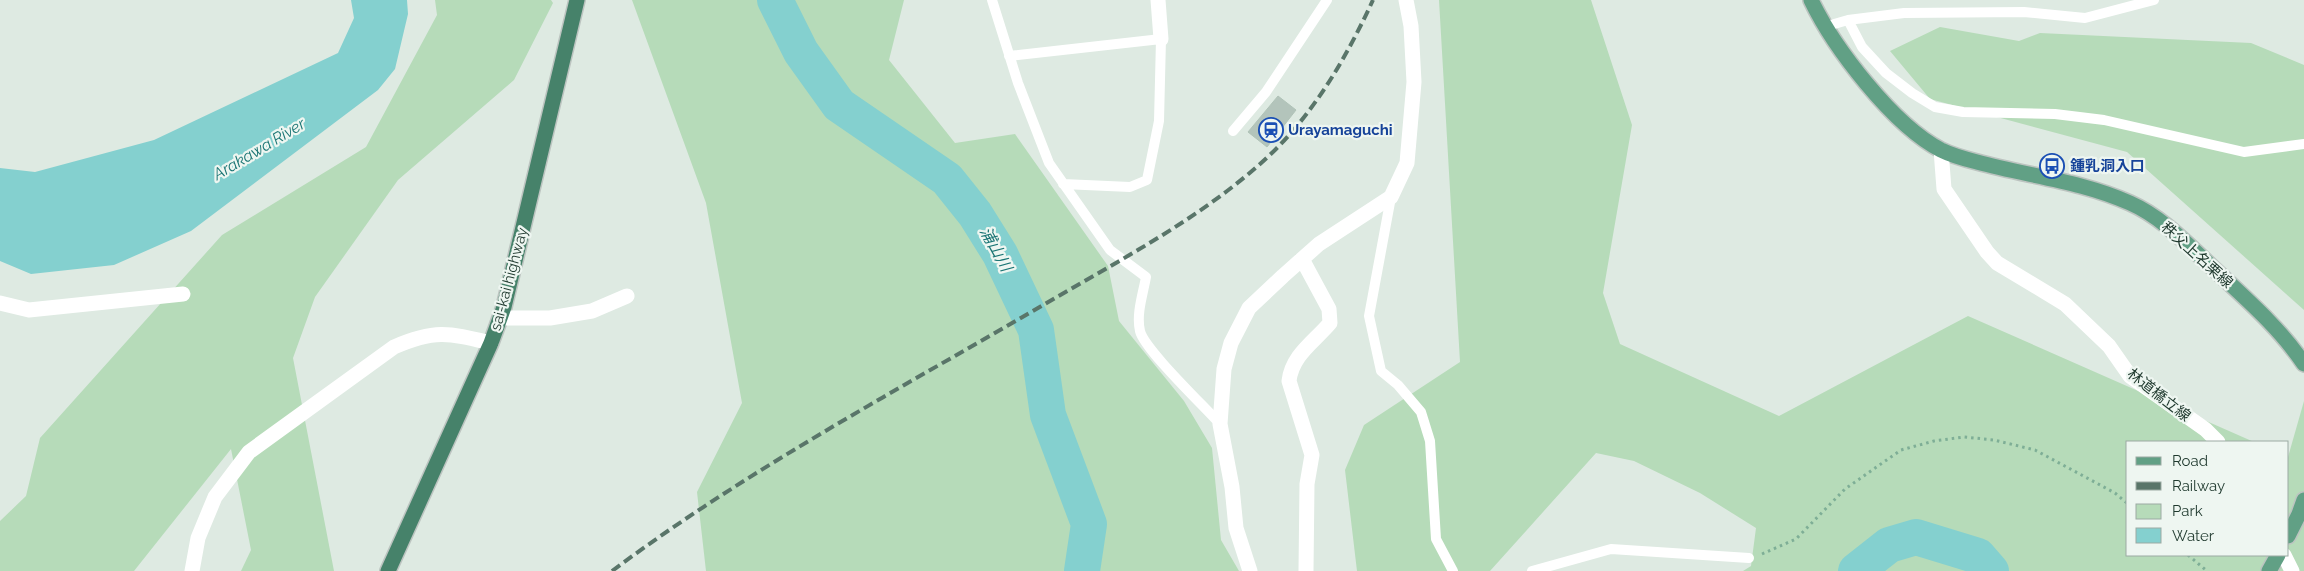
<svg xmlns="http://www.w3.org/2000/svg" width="2304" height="571" font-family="Raleway,'Noto Sans JP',sans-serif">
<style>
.green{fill:#b6dbb9}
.water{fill:#84d0cf}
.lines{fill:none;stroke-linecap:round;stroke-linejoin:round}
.river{stroke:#84d0cf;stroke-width:36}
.building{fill:#b3c4bb;stroke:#b0c3b8}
.primary-casing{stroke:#bcc4c0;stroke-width:18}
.trunk-casing{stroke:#bcc4c0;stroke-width:18}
.path{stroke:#7eae96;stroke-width:3;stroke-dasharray:2.5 4;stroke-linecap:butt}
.service{stroke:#fff;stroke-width:10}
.minor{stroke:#fff;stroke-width:15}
.tertiary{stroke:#fff;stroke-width:15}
.primary{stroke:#61a085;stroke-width:15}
.trunk{stroke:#46826a;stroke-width:15}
.rail{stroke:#597569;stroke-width:4;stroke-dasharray:10 5;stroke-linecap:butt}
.labels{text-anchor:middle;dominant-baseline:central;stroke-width:4.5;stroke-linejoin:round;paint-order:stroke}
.transit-label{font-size:15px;font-weight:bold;fill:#164399;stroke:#eef6f1;text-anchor:start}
.street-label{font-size:15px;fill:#1f392e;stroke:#eef6f1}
.water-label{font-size:16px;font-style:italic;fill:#1a7574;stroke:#eef6f1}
</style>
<rect width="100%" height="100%" fill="#deeae2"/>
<path class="green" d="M 435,0 L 551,0 L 553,3 L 514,80 L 398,180 L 315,297 L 293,358 L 334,571 L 241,571 L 251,550 L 231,449 L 134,571 L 0,571 L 0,521 L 26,496 L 40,438 L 222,235 L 366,147 L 437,15 Z
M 632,0 L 904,0 L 889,60 L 955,143 L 1015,134 L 1108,266 L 1119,321 L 1184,401 L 1212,448 L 1221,540 L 1239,571 L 706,571 L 697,492 L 742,403 L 706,203 Z
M 1439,0 L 1591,0 L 1632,125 L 1603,293 L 1620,344 L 1779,416 L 1968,316 L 2254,442 L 2128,442 L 2128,555 L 2288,555 L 2288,457 L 2304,401 L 2304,571 L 1743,571 L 1751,566 L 1756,528 L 1700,493 L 1634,461 L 1596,453 L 1490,571 L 1357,571 L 1345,470 L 1364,425 L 1460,362 Z
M 1940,27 L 2019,41 L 2040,33 L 2251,43 L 2304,65 L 2304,310 L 2127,152 L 1930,99 L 1890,51 Z"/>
<path class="water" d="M 351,0 L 407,0 L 408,14 L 395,69 L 378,90 L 191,231 L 114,265 L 31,274 L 0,261 L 0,168 L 35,172 L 154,140 L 338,53 L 354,18 Z"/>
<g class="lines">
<path class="river" d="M 775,0 L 801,52 L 839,105 L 947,179 L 975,214 L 1000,254 L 1036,330 L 1048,415 L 1089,524 L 1082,571
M 1856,571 L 1889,545 L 1916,537 L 1978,556 L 1991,571"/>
</g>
<path class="building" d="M 1278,96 L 1296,110 L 1267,147 L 1248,132 Z"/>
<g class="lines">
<defs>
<path id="primary" d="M 1811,0 C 1834,48 1893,125 1941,150 C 1951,155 1965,159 1977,162 C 2028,176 2081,181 2130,203 C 2162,217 2188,245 2213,268 C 2245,298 2279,327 2304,364
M 2288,536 L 2299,514 L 2304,500
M 2269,571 L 2278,555"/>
<path id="trunk" d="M 388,571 L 491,343 L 504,307 L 577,0"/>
</defs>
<use href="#primary" class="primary-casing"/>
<use href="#trunk" class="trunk-casing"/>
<path class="path" d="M 1762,554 L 1796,539 L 1845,489 L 1901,450 L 1934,441 L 1964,437 L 1994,440 L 2035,450 L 2115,493 L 2128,504
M 2188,555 L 2207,571"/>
<path class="service" d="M 992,0 L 1018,83 L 1049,163 L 1110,250 L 1146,277 C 1143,294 1136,314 1140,331 C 1144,349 1205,407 1220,424
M 1848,20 L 1862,47 L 1886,73 L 1912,93 L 1935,107 L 1963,112 L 2055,114 L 2104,120 L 2244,152 L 2304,144
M 1824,27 L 1848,20 L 1904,13 L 2024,12 L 2085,18 L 2154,0
M 1009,56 L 1161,39 L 1159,121 L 1147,180 L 1130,187 L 1063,184
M 1233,131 L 1266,92 L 1327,0
M 1391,197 L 1369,316 L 1381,371 L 1398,385 L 1421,412 L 1430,441 L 1436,539 L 1453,571
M 1532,571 L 1611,549 L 1749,558"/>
<path class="minor" d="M 1158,0 L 1161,39
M 1941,150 L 1944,189 L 1987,252 L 1997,263 L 2065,304 L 2109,346 L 2130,376 L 2205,429 L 2218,442
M 1302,259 L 1329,309 L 1330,323 C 1314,342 1292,355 1289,381 L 1312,455 L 1307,484 L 1306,571
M 0,303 L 29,310 L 183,294
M 500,318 L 550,318 L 592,311 L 627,296
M 2284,555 L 2292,571
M 1250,571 L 1236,528 L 1232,487 L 1220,424 L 1224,369 L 1231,343 L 1249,308 L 1283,276 L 1319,244 L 1391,197 L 1407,163 L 1414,82 L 1411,26 L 1406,0"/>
<path class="tertiary" d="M 192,571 L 198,538 L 215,497 L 249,452 L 394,347 C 435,329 449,333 491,343"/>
<use href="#primary" class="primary"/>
<use href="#trunk" class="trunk"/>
<path class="rail" d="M 612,571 C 746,471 894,392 1038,308 C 1119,260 1207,216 1275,150 C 1318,107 1348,54 1373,0"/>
</g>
<defs>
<symbol id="station-ring" viewBox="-11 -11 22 22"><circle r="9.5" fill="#eef6f1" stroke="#1a4fb4" stroke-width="1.5"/><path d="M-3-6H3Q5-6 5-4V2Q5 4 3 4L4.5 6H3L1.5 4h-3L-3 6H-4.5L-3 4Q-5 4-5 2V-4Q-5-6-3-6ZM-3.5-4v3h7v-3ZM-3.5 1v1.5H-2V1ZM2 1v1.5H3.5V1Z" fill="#1a4fb4"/></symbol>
<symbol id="bus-ring" viewBox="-11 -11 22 22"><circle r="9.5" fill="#eef6f1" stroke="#1a4fb4" stroke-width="1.5"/><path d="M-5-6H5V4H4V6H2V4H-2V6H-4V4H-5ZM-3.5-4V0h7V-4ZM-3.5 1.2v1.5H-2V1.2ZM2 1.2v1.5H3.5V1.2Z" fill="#1a4fb4"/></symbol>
</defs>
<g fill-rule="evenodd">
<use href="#station-ring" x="1257" y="116" width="28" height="28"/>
<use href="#bus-ring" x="2038" y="152" width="28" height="28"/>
</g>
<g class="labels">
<g class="transit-label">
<text x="1288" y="130">Urayamaguchi</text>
<text x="2070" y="166">鍾乳洞入口</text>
</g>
<g class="street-label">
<text transform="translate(2197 255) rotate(42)">秩父上名栗線</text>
<text transform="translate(509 279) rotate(-75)">sai-kai highway</text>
<text transform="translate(2159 395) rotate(38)">林道橋立線</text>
</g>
<g class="water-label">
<text transform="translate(259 149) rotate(-31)">Arakawa River</text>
<text transform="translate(996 249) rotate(61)">浦山川</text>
</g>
</g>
<rect x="2126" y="441" width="162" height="115" fill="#eef6f1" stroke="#9baaa3"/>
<rect x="2136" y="457" width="25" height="8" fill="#61a085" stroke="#9baaa3"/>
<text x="2172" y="466" font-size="15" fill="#1f392e">Road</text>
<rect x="2136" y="482" width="25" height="8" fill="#597569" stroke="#9baaa3"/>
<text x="2172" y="491" font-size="15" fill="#1f392e">Railway</text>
<rect x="2136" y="504" width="25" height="15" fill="#b6dbb9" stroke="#9baaa3"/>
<text x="2172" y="516" font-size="15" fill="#1f392e">Park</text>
<rect x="2136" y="528" width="25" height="15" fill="#84d0cf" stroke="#9baaa3"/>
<text x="2172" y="541" font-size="15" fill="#1f392e">Water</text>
</svg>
